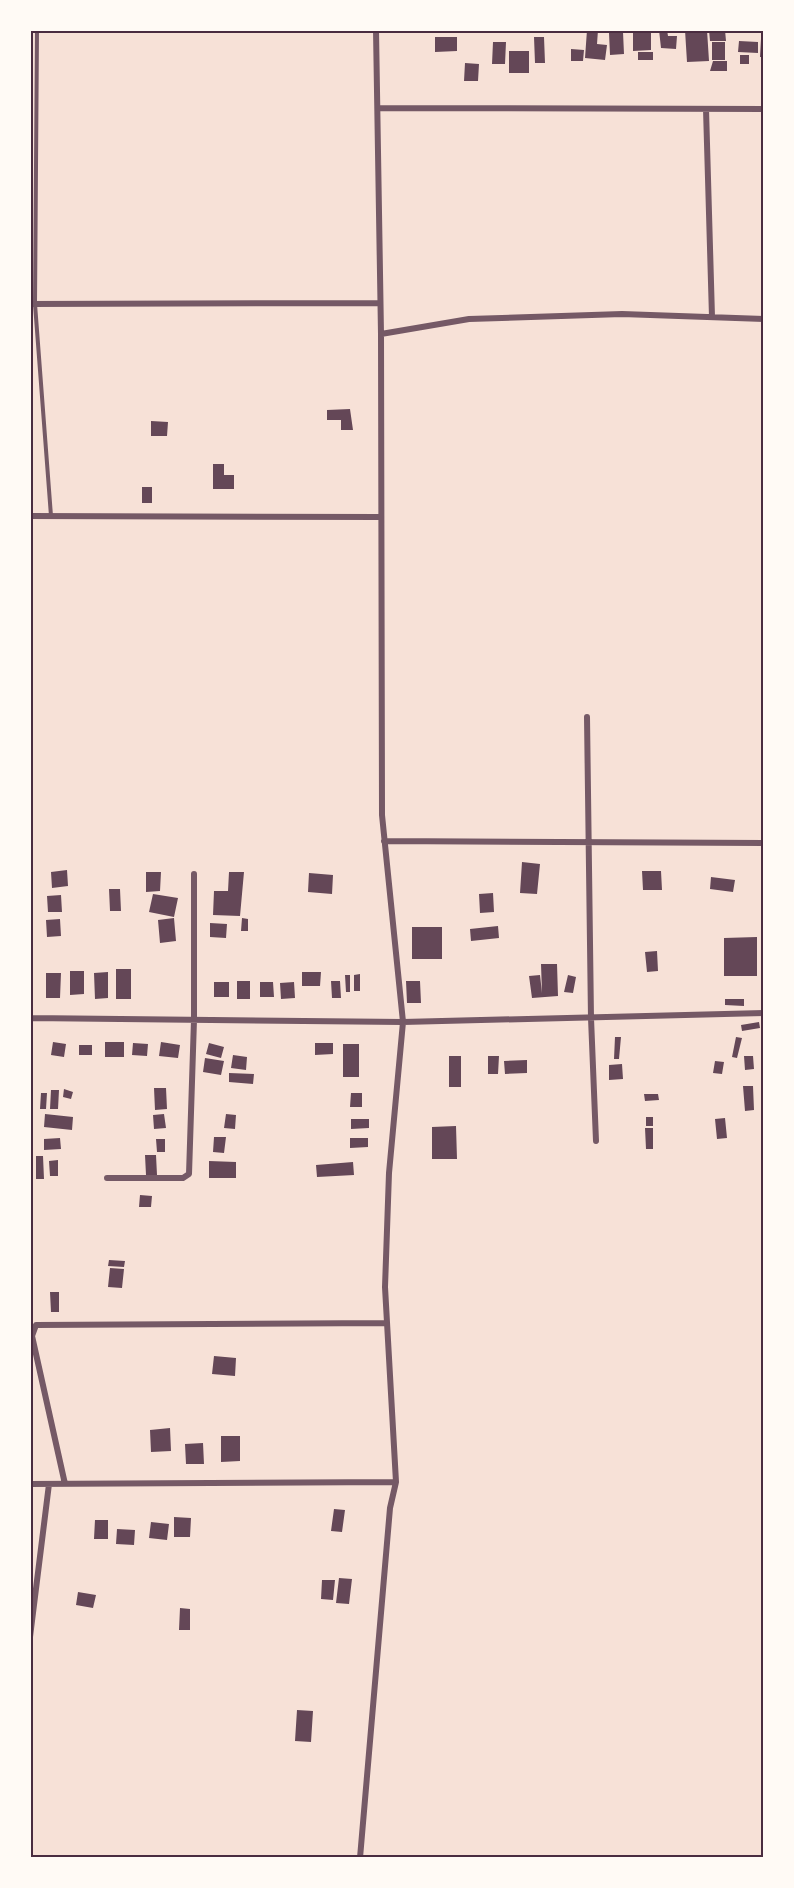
<svg xmlns="http://www.w3.org/2000/svg" width="794" height="1888" font-family="'Asap Condensed',sans-serif">
<style>
.building{fill:#644757}
.lines{fill:none;stroke-linecap:round;stroke-linejoin:round}
.service{stroke:#755966;stroke-width:4}
.minor{stroke:#755966;stroke-width:6}
.neatline{fill:none;stroke:#4a2c40;stroke-width:2}
</style>
<rect width="100%" height="100%" fill="#f7e1d7"/>
<path class="building" d="M 587,30 L 598,30 L 597,44 L 607,45 L 605,60 L 585,58 Z
M 633,30 L 651,30 L 651,50 L 633,51 Z
M 659,30 L 667,30 L 668,36 L 677,36 L 676,49 L 661,48 Z
M 685,30 L 707,30 L 709,61 L 687,62 Z
M 709,30 L 725,30 L 726,41 L 710,41 Z
M 623,32 L 624,54 L 610,55 L 609,33 Z
M 435,37 L 457,37 L 457,51 L 435,52 Z
M 534,37 L 544,37 L 545,63 L 535,63 Z
M 761,39 L 764,39 L 764,57 L 760,57 Z
M 739,41 L 758,42 L 758,53 L 738,52 Z
M 493,42 L 506,42 L 505,64 L 492,64 Z
M 712,42 L 725,42 L 725,60 L 712,60 Z
M 571,49 L 584,50 L 583,61 L 571,61 Z
M 509,51 L 529,51 L 529,73 L 509,73 Z
M 638,52 L 653,52 L 653,60 L 638,60 Z
M 740,55 L 749,55 L 749,64 L 740,64 Z
M 713,61 L 727,61 L 727,71 L 710,71 Z
M 465,63 L 479,64 L 478,81 L 464,81 Z
M 350,409 L 353,430 L 341,430 L 341,420 L 327,420 L 327,410 Z
M 151,421 L 168,422 L 167,436 L 151,436 Z
M 213,464 L 224,464 L 224,475 L 234,475 L 234,489 L 213,489 Z
M 142,487 L 152,487 L 152,503 L 142,503 Z
M 522,862 L 540,864 L 537,894 L 520,893 Z
M 67,870 L 68,886 L 52,888 L 51,872 Z
M 642,871 L 661,871 L 662,890 L 643,890 Z
M 146,872 L 161,872 L 160,891 L 146,892 Z
M 229,872 L 244,872 L 240,916 L 213,915 L 214,891 L 228,891 Z
M 309,873 L 333,875 L 332,894 L 308,892 Z
M 711,877 L 735,880 L 733,892 L 710,889 Z
M 109,889 L 120,889 L 121,911 L 110,911 Z
M 493,893 L 494,912 L 480,913 L 479,894 Z
M 153,894 L 178,898 L 174,917 L 149,912 Z
M 61,895 L 62,912 L 48,912 L 47,896 Z
M 174,918 L 176,941 L 160,943 L 158,920 Z
M 242,918 L 248,919 L 248,931 L 241,931 Z
M 60,919 L 61,936 L 47,937 L 46,920 Z
M 210,923 L 227,924 L 226,938 L 210,937 Z
M 498,926 L 499,938 L 471,941 L 470,929 Z
M 412,927 L 442,927 L 442,959 L 412,959 Z
M 757,937 L 757,976 L 724,976 L 724,938 Z
M 657,951 L 658,971 L 647,972 L 645,952 Z
M 541,964 L 557,964 L 558,996 L 532,998 L 529,976 L 540,975 L 542,993 Z
M 116,969 L 131,969 L 131,999 L 116,999 Z
M 70,971 L 84,971 L 84,994 L 70,995 Z
M 108,972 L 108,998 L 95,999 L 94,973 Z
M 302,972 L 321,972 L 320,986 L 302,986 Z
M 46,973 L 61,973 L 60,998 L 46,998 Z
M 360,974 L 360,991 L 354,991 L 354,975 Z
M 345,975 L 350,975 L 350,992 L 346,992 Z
M 568,975 L 576,977 L 573,993 L 564,992 Z
M 237,981 L 250,981 L 250,999 L 237,999 Z
M 331,981 L 340,981 L 341,998 L 332,998 Z
M 406,981 L 420,981 L 421,1003 L 407,1003 Z
M 214,982 L 229,982 L 229,997 L 214,997 Z
M 260,982 L 273,982 L 274,997 L 260,997 Z
M 294,982 L 295,998 L 281,999 L 280,983 Z
M 725,999 L 744,999 L 744,1006 L 725,1005 Z
M 759,1022 L 760,1028 L 742,1031 L 741,1025 Z
M 615,1037 L 621,1037 L 619,1059 L 614,1059 Z
M 736,1037 L 742,1038 L 737,1058 L 732,1057 Z
M 53,1042 L 66,1044 L 64,1057 L 51,1055 Z
M 105,1042 L 124,1042 L 124,1057 L 105,1057 Z
M 161,1042 L 180,1045 L 178,1058 L 159,1056 Z
M 133,1043 L 148,1044 L 147,1056 L 132,1055 Z
M 209,1043 L 224,1047 L 221,1058 L 206,1054 Z
M 315,1043 L 333,1043 L 333,1054 L 315,1055 Z
M 343,1044 L 359,1044 L 359,1077 L 343,1077 Z
M 79,1045 L 92,1045 L 92,1055 L 79,1055 Z
M 233,1055 L 247,1057 L 246,1070 L 231,1068 Z
M 449,1056 L 461,1056 L 461,1087 L 449,1087 Z
M 488,1056 L 499,1056 L 498,1074 L 488,1074 Z
M 744,1056 L 753,1056 L 754,1069 L 745,1070 Z
M 205,1058 L 224,1061 L 221,1075 L 203,1072 Z
M 527,1060 L 527,1073 L 505,1074 L 504,1061 Z
M 715,1061 L 724,1062 L 722,1074 L 713,1073 Z
M 622,1064 L 623,1079 L 609,1080 L 609,1065 Z
M 229,1073 L 254,1074 L 253,1084 L 229,1082 Z
M 743,1086 L 753,1086 L 754,1110 L 745,1111 Z
M 154,1088 L 166,1088 L 167,1109 L 155,1110 Z
M 64,1089 L 73,1092 L 71,1099 L 63,1097 Z
M 51,1090 L 59,1090 L 58,1109 L 50,1109 Z
M 41,1093 L 47,1093 L 46,1109 L 40,1109 Z
M 351,1093 L 362,1093 L 362,1107 L 350,1107 Z
M 644,1094 L 658,1094 L 659,1100 L 645,1101 Z
M 45,1114 L 73,1117 L 72,1130 L 44,1127 Z
M 164,1114 L 166,1128 L 154,1129 L 153,1115 Z
M 226,1114 L 236,1115 L 235,1129 L 224,1128 Z
M 646,1117 L 653,1117 L 653,1126 L 646,1126 Z
M 725,1118 L 727,1138 L 717,1139 L 715,1119 Z
M 351,1119 L 369,1119 L 369,1128 L 351,1129 Z
M 456,1126 L 457,1159 L 432,1159 L 432,1127 Z
M 645,1128 L 653,1128 L 653,1149 L 646,1149 Z
M 214,1137 L 226,1137 L 224,1153 L 213,1152 Z
M 60,1138 L 61,1149 L 44,1150 L 44,1139 Z
M 350,1138 L 368,1138 L 368,1147 L 350,1148 Z
M 156,1139 L 165,1139 L 165,1152 L 157,1152 Z
M 145,1155 L 156,1155 L 157,1175 L 146,1175 Z
M 36,1156 L 43,1156 L 44,1179 L 36,1179 Z
M 58,1160 L 58,1176 L 50,1176 L 49,1161 Z
M 209,1161 L 236,1162 L 236,1178 L 209,1178 Z
M 353,1162 L 354,1175 L 317,1177 L 316,1165 Z
M 140,1195 L 152,1196 L 151,1207 L 139,1207 Z
M 109,1260 L 125,1261 L 124,1267 L 108,1266 Z
M 110,1268 L 124,1269 L 122,1288 L 108,1287 Z
M 50,1292 L 59,1292 L 59,1312 L 51,1312 Z
M 214,1356 L 236,1358 L 235,1376 L 212,1374 Z
M 170,1428 L 171,1451 L 151,1452 L 150,1430 Z
M 221,1436 L 240,1436 L 240,1461 L 221,1462 Z
M 203,1443 L 204,1464 L 186,1464 L 185,1444 Z
M 334,1509 L 345,1510 L 342,1532 L 331,1531 Z
M 174,1517 L 191,1518 L 190,1537 L 174,1537 Z
M 95,1520 L 108,1520 L 108,1539 L 94,1539 Z
M 151,1522 L 169,1524 L 167,1540 L 149,1538 Z
M 117,1529 L 135,1530 L 134,1545 L 116,1544 Z
M 339,1578 L 352,1579 L 349,1604 L 336,1603 Z
M 322,1580 L 335,1580 L 333,1600 L 321,1599 Z
M 78,1592 L 96,1595 L 93,1608 L 76,1605 Z
M 180,1608 L 190,1609 L 190,1630 L 179,1630 Z
M 297,1710 L 313,1711 L 311,1742 L 295,1741 Z"/>
<g class="lines">
<path class="service" d="M 37,30 L 35,304 L 51,516"/>
<path class="minor" d="M 378,108 L 764,109
M 706,109 L 712,317
M 30,304 L 379,303
M 381,334 L 469,319 L 622,314 L 764,319
M 30,516 L 381,517
M 587,717 L 591,1018 L 596,1141
M 384,841 L 764,843
M 30,1018 L 403,1022 L 764,1013
M 30,1068 L 30,884
M 107,1178 L 183,1178 L 189,1174 L 194,1020 L 194,874
M 30,1484 L 396,1482
M 65,1484 L 32,1336 L 36,1325 L 387,1323
M 30,1637 L 49,1484
M 360,1858 L 390,1508 L 396,1482 L 385,1287 L 389,1173 L 403,1022 L 382,815 L 381,334 L 376,30"/>
</g>
<rect width="794" height="1888" fill="none" stroke="#fffaf5" stroke-width="63"/>
<rect x="32" y="32" width="730" height="1824" class="neatline"/>
</svg>
